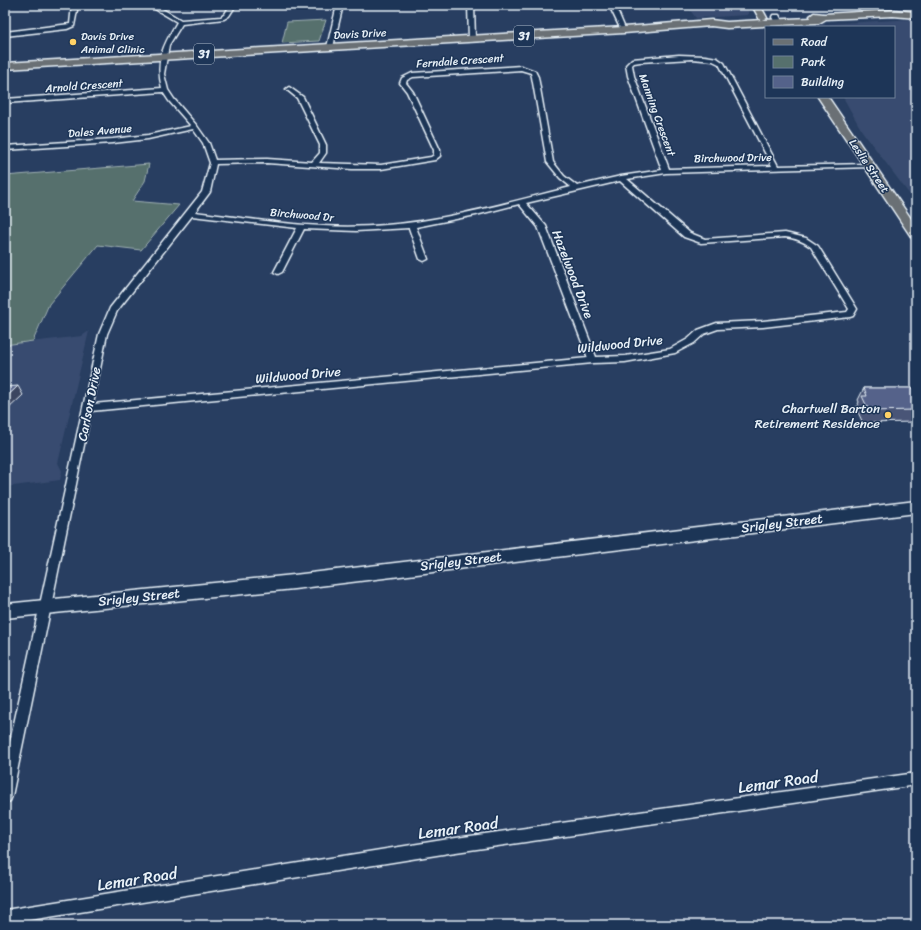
<svg xmlns="http://www.w3.org/2000/svg" width="921" height="930" font-family="Sriracha,sans-serif">
<style>
.built{fill:#394c70}
.green{fill:#56706d;stroke:#9fb0b2}
.lines{fill:none;stroke-linecap:round;stroke-linejoin:round}
.street-casing{stroke:#e8f1f8;stroke-width:3}
.secondary-casing{stroke:#e8f1f8;stroke-width:3}
.primary-casing{stroke:#e8f1f8;stroke-width:3}
.street{fill:#1d3557;fill-rule:evenodd}
.secondary{fill:#1d3557;fill-rule:evenodd}
.primary{fill:#6a7074;fill-rule:evenodd}
.wall{fill:#485477;stroke:#e8f1f8}
.shaded-wall{fill:#3b4561;stroke:#e8f1f8}
.building{fill:#54628a;stroke:#e8f1f8}
.poi-dot{fill:#ffd166;stroke:#1d3557;stroke-width:1.5}
.labels{text-anchor:middle;dominant-baseline:central;stroke-width:3;stroke-linejoin:round;paint-order:stroke}
.far-street-label{font-size:11px;fill:#e8f1f8;stroke:#1d3557}
.far-poi-label{font-size:11px;fill:#e8f1f8;stroke:#1d3557;text-anchor:start}
.shield{fill:#1d3557;stroke:#abb9c8;stroke-width:1}
.shield-label{font-size:12px;font-weight:bold;fill:#e8f1f8}
.street-label{font-size:13px;fill:#e8f1f8;stroke:#1d3557}
.poi-label{font-size:13px;fill:#e8f1f8;stroke:#1d3557;text-anchor:end}
.near-street-label{font-size:16px;fill:#e8f1f8;stroke:#1d3557}
</style>
<rect width="100%" height="100%" fill="#283e61"/>
<filter id="ink" filterUnits="userSpaceOnUse"><feTurbulence type="fractalNoise" baseFrequency=".025" numOctaves="2"/><feDisplacementMap in="SourceGraphic" scale="8" xChannelSelector="R" yChannelSelector="G"/><feConvolveMatrix kernelMatrix="1 2 1 2 8 2 1 2 1" color-interpolation-filters="sRGB"/></filter>
<g filter="url(#ink)">
<path class="built" d="M 686,5 L 744,5 L 749,13 L 747,15 L 696,18 Z
M 916,19 L 916,203 L 862,131 L 843,97 L 894,97 L 894,27 L 792,26 Z
M 89,331 L 58,463 L 62,471 L 60,480 L 5,487 L 5,345 L 82,336 Z"/>
<path class="green" d="M 326,20 L 319,41 L 282,43 L 287,22 Z
M 149,164 L 145,181 L 132,201 L 179,205 L 141,250 L 98,245 L 49,304 L 33,341 L 5,345 L 5,176 Z"/>
<g class="lines">
<defs>
<path id="street" d="M 72,5 L 78,5 L 74,26 L 67,29 L 5,36 L 5,32 L 70,24 Z
M 153,5 L 159,5 L 159,7 L 181,20 L 221,17 L 225,14 L 230,5 L 236,5 L 229,16 L 224,19 L 182,24 L 169,45 L 164,74 L 168,90 L 174,99 L 197,126 L 209,143 L 215,160 L 267,159 L 312,162 L 320,153 L 320,145 L 297,98 L 286,89 L 289,87 L 303,97 L 326,145 L 326,153 L 319,163 L 381,165 L 431,157 L 434,155 L 434,150 L 407,92 L 400,83 L 402,78 L 412,73 L 521,66 L 535,71 L 538,77 L 553,162 L 564,176 L 577,186 L 621,176 L 662,170 L 628,76 L 626,65 L 632,59 L 679,55 L 705,56 L 717,58 L 724,63 L 778,166 L 869,164 L 872,166 L 871,167 L 666,173 L 627,179 L 690,233 L 705,239 L 785,233 L 806,238 L 818,246 L 857,309 L 853,316 L 850,317 L 763,327 L 718,329 L 704,334 L 694,343 L 675,353 L 625,362 L 593,363 L 91,411 L 12,796 L 10,801 L 5,803 L 5,765 L 99,334 L 110,308 L 202,192 L 210,163 L 203,143 L 193,129 L 148,139 L 113,143 L 5,150 L 5,146 L 113,139 L 148,135 L 191,126 L 169,101 L 163,92 L 5,103 L 5,99 L 162,88 C 155,61 163,46 177,22 L 155,9 ZM 692,59 L 713,61 L 719,64 L 772,166 L 669,169 L 634,76 L 632,65 L 634,63 L 640,62 ZM 521,70 L 531,73 L 532,77 L 547,162 L 560,178 L 571,187 C 510,202 449,220 386,225 C 322,231 258,220 195,212 L 210,192 L 216,164 L 267,163 L 352,169 L 381,169 L 435,160 L 440,156 L 440,150 L 413,92 L 406,83 L 407,80 L 413,77 ZM 620,181 L 684,237 L 701,243 L 785,237 C 795,238 803,241 811,247 L 849,309 L 847,312 L 763,321 L 717,323 L 698,330 L 688,339 L 670,349 L 625,356 L 596,357 L 546,226 L 526,203 ZM 519,204 L 538,227 L 588,358 L 93,404 L 107,334 L 117,311 L 192,216 L 297,228 L 274,272 L 278,274 L 282,272 L 304,229 L 356,231 L 409,228 L 420,259 L 424,261 L 428,259 L 416,227 L 476,215 Z
M 337,5 L 343,5 L 333,47 L 330,49 L 327,47 Z
M 468,5 L 474,5 L 475,39 L 472,41 L 469,39 Z
M 609,5 L 615,5 L 626,31 L 621,30 Z
M 916,773 L 916,785 L 449,853 L 5,924 L 5,910 L 449,839 Z"/>
<path id="secondary" d="M 773,15 L 779,15 L 783,23 L 782,25 L 776,25 L 772,17 Z
M 916,501 L 916,513 L 294,589 L 5,618 L 5,604 L 294,575 Z"/>
<path id="primary" d="M 752,5 L 760,5 L 767,18 L 763,20 L 811,18 L 810,16 L 814,13 L 824,14 L 893,10 L 916,12 L 916,18 L 893,16 L 826,19 L 819,23 L 727,28 L 711,26 L 624,33 L 5,69 L 5,63 L 624,27 L 711,20 L 727,22 L 763,20 L 760,20 Z
M 818,97 L 828,97 L 916,226 L 916,239 L 912,238 Z"/>
</defs>
<use href="#street" class="street-casing"/>
<use href="#secondary" class="secondary-casing"/>
<use href="#primary" class="primary-casing"/>
<use href="#street" class="street"/>
<use href="#secondary" class="secondary"/>
<use href="#primary" class="primary"/>
</g>
<path class="wall" d="M 915,150 L 916,150 L 916,164 L 912,158 Z
M 864,388 L 916,388 L 916,422 L 863,423 L 856,408 L 859,402 L 858,400 Z"/>
<path class="shaded-wall" d="M 18,386 L 23,395 L 6,411 L 5,413 L 5,398 Z"/>
<path class="building" d="M 18,386 L 5,398 L 5,387 Z
M 864,388 L 916,388 L 916,410 L 869,411 L 862,396 L 867,396 Z"/>
</g>
<g class="poi-dot">
<circle cx="73" cy="42" r="4"/>
<circle cx="888" cy="415" r="4"/>
</g>
<g class="labels">
<g class="far-street-label">
<text transform="translate(360 34) rotate(-3)">Davis Drive</text>
<text transform="translate(460 61) rotate(-4)">Ferndale Crescent</text>
<text transform="translate(84 86) rotate(-4)">Arnold Crescent</text>
<text transform="translate(657 115) rotate(70)">Manning Crescent</text>
<text transform="translate(100 131) rotate(-5)">Dales Avenue</text>
<text transform="translate(733 158) rotate(-1)">Birchwood Drive</text>
<text transform="translate(869 166) rotate(56)">Leslie Street</text>
<text transform="translate(302 215) rotate(5)">Birchwood Dr</text>
</g>
<g class="far-poi-label">
<text x="81" y="36">Davis Drive<tspan x="81" dy="13">Animal Clinic</tspan></text>
</g>
<g class="shield">
<rect x="514" y="26" width="20" height="20" rx="3"/>
<rect x="194" y="44" width="20" height="20" rx="3"/>
</g>
<g class="shield-label">
<text x="524" y="36">31</text>
<text x="204" y="54">31</text>
</g>
<g class="street-label">
<text transform="translate(573 274) rotate(69)">Hazelwood Drive</text>
<text transform="translate(620 344) rotate(-6)">Wildwood Drive</text>
<text transform="translate(298 375) rotate(-5)">Wildwood Drive</text>
<text transform="translate(89 404) rotate(-79)">Carlson Drive</text>
<text transform="translate(782 523) rotate(-7)">Srigley Street</text>
<text transform="translate(461 561) rotate(-7)">Srigley Street</text>
<text transform="translate(139 597) rotate(-6)">Srigley Street</text>
</g>
<g class="poi-label">
<text x="880" y="408">Chartwell Barton<tspan x="880" dy="15">Retirement Residence</tspan></text>
</g>
<g class="near-street-label">
<text transform="translate(778 782) rotate(-8)">Lemar Road</text>
<text transform="translate(458 828) rotate(-8)">Lemar Road</text>
<text transform="translate(137 879) rotate(-9)">Lemar Road</text>
</g>
</g>
<rect width="921" height="930" fill="none" stroke="#1d3557" stroke-width="20"/>
<rect x="10" y="10" width="901" height="910" fill="none" stroke="#e8f1f8" stroke-width="1.5" filter="url(#ink)"/>
<rect x="765" y="26" width="130" height="72" fill="#1d3557" stroke="#6e8097"/>
<rect x="773" y="39" width="20" height="6" fill="#6a7074" stroke="#6e8097"/>
<text x="801" y="46" font-size="12" fill="#e8f1f8">Road</text>
<rect x="773" y="56" width="20" height="12" fill="#56706d" stroke="#6e8097"/>
<text x="801" y="66" font-size="12" fill="#e8f1f8">Park</text>
<rect x="773" y="76" width="20" height="12" fill="#54628a" stroke="#6e8097"/>
<text x="801" y="86" font-size="12" fill="#e8f1f8">Building</text>
</svg>
